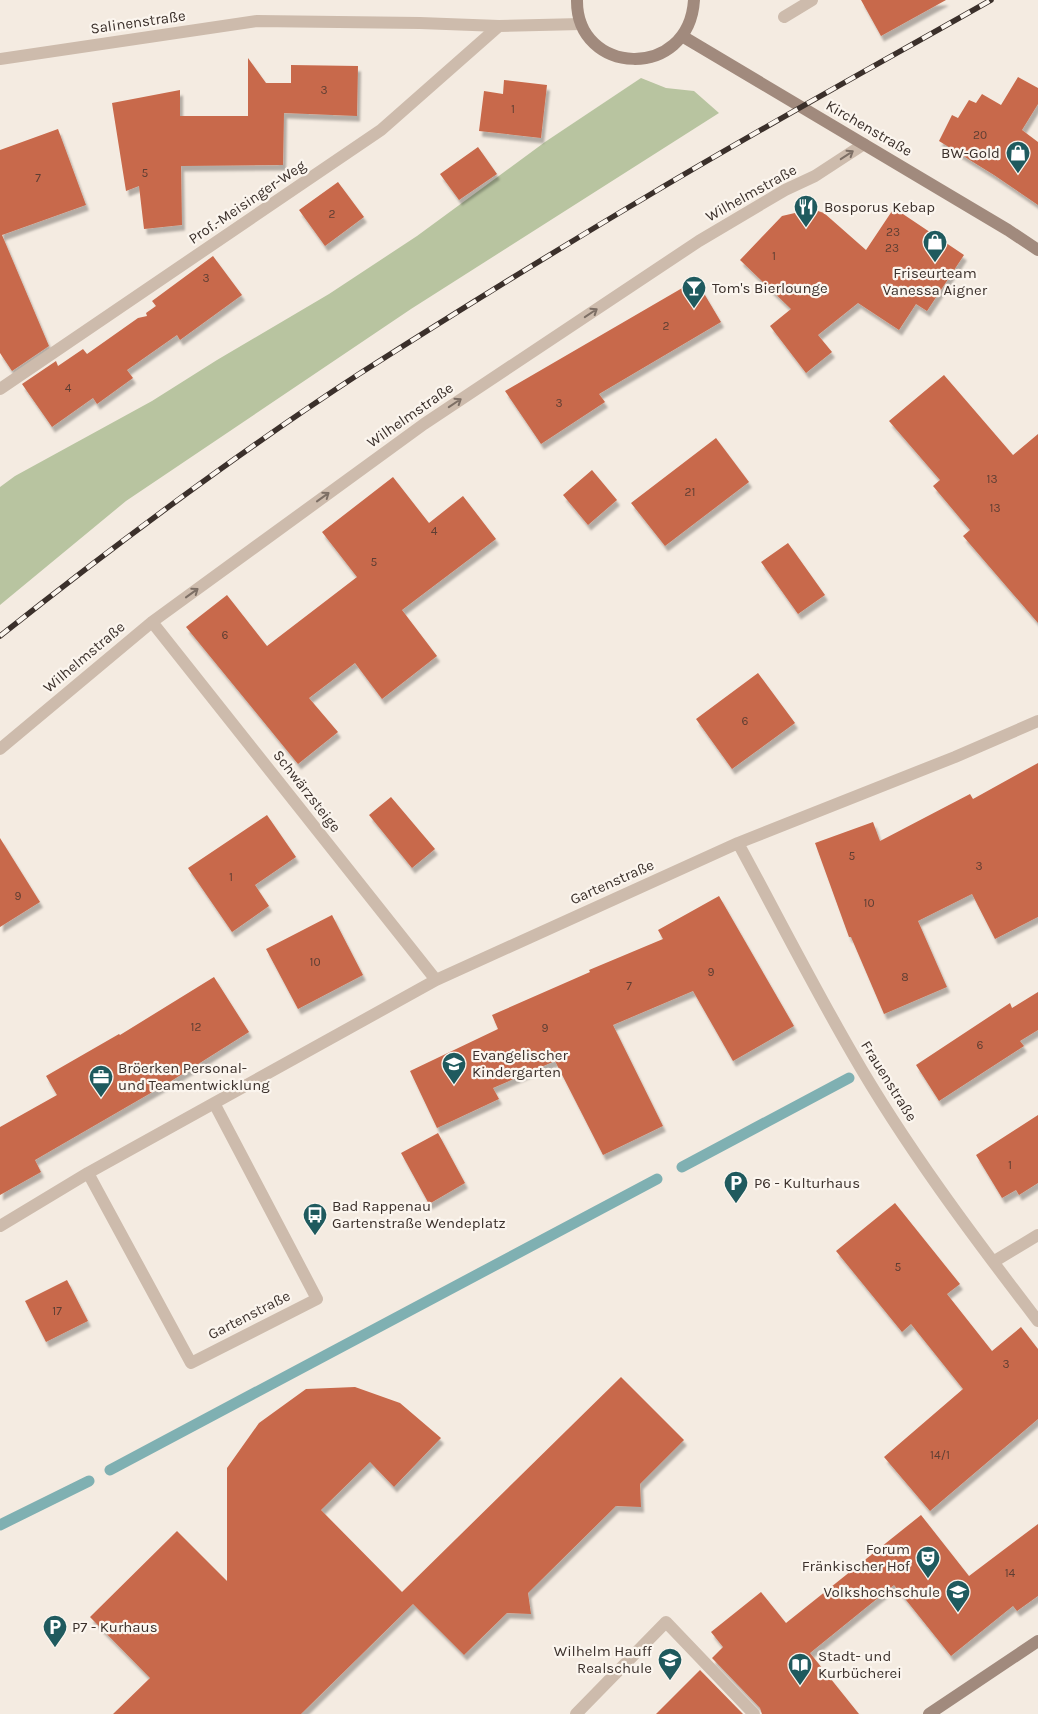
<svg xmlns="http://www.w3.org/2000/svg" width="1038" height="1714" font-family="Karla,sans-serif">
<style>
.green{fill:#b8c4a0}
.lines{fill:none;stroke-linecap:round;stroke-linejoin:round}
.stream{stroke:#7fb0b2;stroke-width:11}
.building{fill:#c8694b;filter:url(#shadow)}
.lane{stroke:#cdbbac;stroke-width:12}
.street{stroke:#cdbbac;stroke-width:12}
.secondary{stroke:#a18a7d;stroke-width:12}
.rail-casing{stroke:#3b302b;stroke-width:5.5}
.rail{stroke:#fbf5ee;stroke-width:4;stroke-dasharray:11;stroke-linecap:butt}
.oneway{stroke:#7d6f65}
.labels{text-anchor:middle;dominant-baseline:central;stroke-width:4.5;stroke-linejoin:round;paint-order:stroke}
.number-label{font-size:12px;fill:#5e3e33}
.street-label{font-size:15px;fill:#3b302b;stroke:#fbf5ee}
.poi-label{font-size:15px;fill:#3b302b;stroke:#fbf5ee;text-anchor:start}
</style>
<defs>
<filter id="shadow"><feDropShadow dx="3" dy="5.5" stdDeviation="1" flood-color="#0004"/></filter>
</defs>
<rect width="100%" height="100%" fill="#f4ebe1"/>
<path class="green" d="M 641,78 L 666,88 L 694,91 L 719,113 L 411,309 L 126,501 L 0,605 L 0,487 L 15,476 L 152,401 L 217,360 L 329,294 L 417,236 L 545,142 Z"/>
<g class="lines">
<path class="stream" d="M 682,1167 L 849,1078
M 110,1470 L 657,1179
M 0,1525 L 89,1481"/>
</g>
<path class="building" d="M 861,0 L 946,0 L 881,36 Z
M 248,58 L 266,83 L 291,83 L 291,65 L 358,66 L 357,116 L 284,113 L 283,165 L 181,166 L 182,225 L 144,229 L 139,186 L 126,191 L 112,103 L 180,90 L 180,116 L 248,116 Z
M 1018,77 L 1038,88 L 1038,104 L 1022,130 L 1038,142 L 1038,205 L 994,175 L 939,141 L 952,115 L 958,118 L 969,100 L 976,103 L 982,94 L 1001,105 Z
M 504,80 L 547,85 L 541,138 L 479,131 L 484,91 L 503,94 Z
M 58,129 L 86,205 L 2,235 L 49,346 L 12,371 L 0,353 L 0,150 Z
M 478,147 L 497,174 L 459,200 L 440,174 Z
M 338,182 L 364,217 L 325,246 L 299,210 Z
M 894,208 L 964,255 L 927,311 L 916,304 L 899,330 L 858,303 L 818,335 L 832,352 L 806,373 L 770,326 L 791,309 L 740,260 L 782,216 L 812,209 L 824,213 L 866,250 Z
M 213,256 L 242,295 L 180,340 L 177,335 L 127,370 L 133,378 L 97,404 L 93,398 L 52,427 L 22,384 L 56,361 L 58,366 L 83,349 L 87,354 L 138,318 L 147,316 L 146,313 L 156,306 L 152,301 Z
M 696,280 L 721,322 L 599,394 L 605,402 L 541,444 L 505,391 Z
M 944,375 L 1013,455 L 1038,434 L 1038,623 L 963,536 L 970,530 L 933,486 L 940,480 L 889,421 Z
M 716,438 L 749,482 L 665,546 L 631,503 Z
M 592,470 L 617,500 L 588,525 L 563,495 Z
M 393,477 L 429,523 L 463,496 L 496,539 L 402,610 L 437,656 L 382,699 L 355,663 L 309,698 L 338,732 L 298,764 L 186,627 L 227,595 L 267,646 L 357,577 L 322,532 Z
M 788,543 L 825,595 L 798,614 L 761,562 Z
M 758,673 L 795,723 L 732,769 L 696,719 Z
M 1038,763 L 1038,917 L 995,939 L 972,894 L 918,921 L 947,987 L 884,1014 L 851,937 L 849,937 L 815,843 L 873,822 L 880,841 L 970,794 L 973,799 Z
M 391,797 L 435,849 L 412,868 L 369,815 Z
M 267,815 L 296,857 L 255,885 L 269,906 L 232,932 L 188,868 Z
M 0,838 L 40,902 L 0,927 Z
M 719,896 L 794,1026 L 733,1061 L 693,991 L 613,1025 L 663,1126 L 603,1155 L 555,1061 L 493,1088 L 499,1099 L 437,1128 L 410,1071 L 498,1029 L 492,1015 L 590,972 L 589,970 L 663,939 L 658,930 Z
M 332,915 L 363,975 L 298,1009 L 266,949 Z
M 214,977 L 249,1032 L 168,1083 L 35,1160 L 41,1172 L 0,1195 L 0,1127 L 57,1095 L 46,1076 L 119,1034 L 120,1035 Z
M 1038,992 L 1038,1030 L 1020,1041 L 1024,1046 L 939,1101 L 916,1065 L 1010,1003 L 1012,1008 Z
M 1038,1115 L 1038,1183 L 1019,1195 L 1016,1190 L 1002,1198 L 976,1155 Z
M 438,1133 L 465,1183 L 429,1204 L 401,1153 Z
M 895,1203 L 960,1284 L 947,1294 L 992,1351 L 1021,1327 L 1038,1349 L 1038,1419 L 930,1511 L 884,1457 L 963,1389 L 911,1324 L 902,1332 L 836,1251 Z
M 67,1280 L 88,1321 L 46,1342 L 25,1301 Z
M 621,1377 L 684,1440 L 640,1484 L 641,1507 L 616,1506 L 528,1593 L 531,1614 L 507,1613 L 464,1655 L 413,1604 L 301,1714 L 113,1714 L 150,1678 L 90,1617 L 177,1531 L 227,1581 L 227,1468 L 259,1423 L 306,1389 L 355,1387 L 400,1403 L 441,1438 L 394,1487 L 370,1462 L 321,1510 L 402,1592 Z
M 921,1515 L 969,1576 L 1038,1524 L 1038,1596 L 1017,1611 L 1013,1606 L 951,1656 L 894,1585 L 810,1653 L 859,1714 L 762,1714 L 760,1708 L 712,1658 L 723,1647 L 711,1632 L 761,1592 L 786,1623 Z
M 700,1670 L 743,1714 L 656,1714 Z"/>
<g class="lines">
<path class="lane" d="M 784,17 L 812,0
M 576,1714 L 666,1622 L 754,1714"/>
<path class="street" d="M 0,59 L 257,21 L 420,23 L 499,26 L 581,24
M 0,389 L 381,130 L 499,26
M 152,622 L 436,980
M 0,749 L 152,622 L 424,424 L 699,241 L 785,190 L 815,176 L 864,144
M 738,843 C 776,913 812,984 852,1053 C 906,1147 972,1235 1038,1321
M 88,1173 L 191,1363 L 317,1299 L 214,1103
M 0,1226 L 88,1173 L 436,980 L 738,843 L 955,757 L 1038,721
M 993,1262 L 1038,1235"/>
<path class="secondary" d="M 577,0 C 576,76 689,81 694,0
M 682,36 L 1008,230 L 1038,250
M 929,1714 L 1038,1641"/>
<defs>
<path id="rail" d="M 0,636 C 116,544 235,455 359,374 C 455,313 553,252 651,194 C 763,127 878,64 991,0"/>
</defs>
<use href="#rail" class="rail-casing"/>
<use href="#rail" class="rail"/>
</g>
<defs><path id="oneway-shaft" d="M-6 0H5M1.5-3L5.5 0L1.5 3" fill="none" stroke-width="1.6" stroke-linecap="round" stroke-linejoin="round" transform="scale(1.25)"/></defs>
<g class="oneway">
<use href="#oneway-shaft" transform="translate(847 155) rotate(-33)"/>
<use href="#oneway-shaft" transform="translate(591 313) rotate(-34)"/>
<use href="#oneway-shaft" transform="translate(455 403) rotate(-34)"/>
<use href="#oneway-shaft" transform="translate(323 497) rotate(-36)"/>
<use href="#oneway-shaft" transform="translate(192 593) rotate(-36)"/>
</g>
<defs>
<symbol id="shop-pin" viewBox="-11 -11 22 30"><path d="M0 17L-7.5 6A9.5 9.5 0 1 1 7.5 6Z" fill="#1f5a5e" stroke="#fbf5ee"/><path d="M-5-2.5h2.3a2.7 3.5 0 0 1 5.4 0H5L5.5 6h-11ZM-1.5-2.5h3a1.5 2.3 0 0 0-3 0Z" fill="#fff"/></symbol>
<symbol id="restaurant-pin" viewBox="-11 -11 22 30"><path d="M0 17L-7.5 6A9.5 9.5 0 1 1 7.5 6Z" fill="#1f5a5e" stroke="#fbf5ee"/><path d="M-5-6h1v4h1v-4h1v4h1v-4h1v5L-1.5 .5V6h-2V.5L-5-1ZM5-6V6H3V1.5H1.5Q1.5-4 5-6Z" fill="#fff"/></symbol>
<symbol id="bar-pin" viewBox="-11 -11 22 30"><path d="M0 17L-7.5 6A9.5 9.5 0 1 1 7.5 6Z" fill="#1f5a5e" stroke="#fbf5ee"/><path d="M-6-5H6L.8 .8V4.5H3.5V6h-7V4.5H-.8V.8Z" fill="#fff"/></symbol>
<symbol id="school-pin" viewBox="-11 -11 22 30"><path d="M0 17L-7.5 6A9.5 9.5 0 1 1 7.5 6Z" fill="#1f5a5e" stroke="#fbf5ee"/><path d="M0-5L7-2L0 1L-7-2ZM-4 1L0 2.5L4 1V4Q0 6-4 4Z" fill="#fff"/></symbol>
<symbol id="office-pin" viewBox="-11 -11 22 30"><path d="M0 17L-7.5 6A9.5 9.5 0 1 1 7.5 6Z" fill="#1f5a5e" stroke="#fbf5ee"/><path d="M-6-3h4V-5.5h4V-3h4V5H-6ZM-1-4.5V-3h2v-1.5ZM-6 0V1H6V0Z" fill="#fff"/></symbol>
<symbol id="parking-pin" viewBox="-11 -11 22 30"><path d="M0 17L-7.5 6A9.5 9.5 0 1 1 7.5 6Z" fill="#1f5a5e" stroke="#fbf5ee"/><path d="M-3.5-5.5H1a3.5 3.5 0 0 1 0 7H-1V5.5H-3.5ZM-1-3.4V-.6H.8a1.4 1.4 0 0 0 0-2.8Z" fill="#fff"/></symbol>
<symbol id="bus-pin" viewBox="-11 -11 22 30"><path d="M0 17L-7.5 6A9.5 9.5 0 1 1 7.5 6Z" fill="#1f5a5e" stroke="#fbf5ee"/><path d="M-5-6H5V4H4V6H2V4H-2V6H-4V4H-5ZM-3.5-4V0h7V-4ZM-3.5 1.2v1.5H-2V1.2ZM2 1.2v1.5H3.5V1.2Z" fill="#fff"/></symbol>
<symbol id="theatre-pin" viewBox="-11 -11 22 30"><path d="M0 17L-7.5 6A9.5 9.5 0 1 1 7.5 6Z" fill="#1f5a5e" stroke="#fbf5ee"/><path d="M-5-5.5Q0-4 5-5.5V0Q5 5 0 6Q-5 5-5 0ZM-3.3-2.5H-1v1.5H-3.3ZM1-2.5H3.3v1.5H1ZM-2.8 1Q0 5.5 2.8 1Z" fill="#fff"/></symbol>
<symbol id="university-pin" viewBox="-11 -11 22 30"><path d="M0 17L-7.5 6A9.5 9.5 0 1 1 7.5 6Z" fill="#1f5a5e" stroke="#fbf5ee"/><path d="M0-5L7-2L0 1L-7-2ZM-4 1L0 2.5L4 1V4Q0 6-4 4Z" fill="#fff"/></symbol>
<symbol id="library-pin" viewBox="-11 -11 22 30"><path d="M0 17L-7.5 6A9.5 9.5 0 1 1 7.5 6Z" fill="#1f5a5e" stroke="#fbf5ee"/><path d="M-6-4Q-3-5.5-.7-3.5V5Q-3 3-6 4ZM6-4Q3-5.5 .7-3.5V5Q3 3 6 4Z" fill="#fff"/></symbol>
</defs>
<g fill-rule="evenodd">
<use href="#shop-pin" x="1004" y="139" width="28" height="38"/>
<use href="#restaurant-pin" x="792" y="193" width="28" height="38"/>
<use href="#shop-pin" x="921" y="228" width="28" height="38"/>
<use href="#bar-pin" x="680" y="274" width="28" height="38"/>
<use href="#school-pin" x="440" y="1050" width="28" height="38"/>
<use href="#office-pin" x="87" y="1063" width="28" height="38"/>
<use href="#parking-pin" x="722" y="1169" width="28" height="38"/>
<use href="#bus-pin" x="301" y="1201" width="28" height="38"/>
<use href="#theatre-pin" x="914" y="1544" width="28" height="38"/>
<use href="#university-pin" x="944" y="1578" width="28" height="38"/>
<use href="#parking-pin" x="41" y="1613" width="28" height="38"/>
<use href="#school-pin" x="656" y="1646" width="28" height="38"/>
<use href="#library-pin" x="786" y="1651" width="28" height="38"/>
</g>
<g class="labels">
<g class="number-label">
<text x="324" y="90">3</text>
<text x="513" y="109">1</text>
<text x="980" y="135">20</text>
<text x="145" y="173">5</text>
<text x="38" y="178">7</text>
<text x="332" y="214">2</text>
<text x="893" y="232">23</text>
<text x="892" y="248">23</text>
<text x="774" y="256">1</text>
<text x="206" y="278">3</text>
<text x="666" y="326">2</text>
<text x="68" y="388">4</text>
<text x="559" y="403">3</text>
<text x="992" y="479">13</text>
<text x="690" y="492">21</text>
<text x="995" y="508">13</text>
<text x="434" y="531">4</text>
<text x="374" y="562">5</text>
<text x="225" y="635">6</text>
<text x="745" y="721">6</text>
<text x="852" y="856">5</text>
<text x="979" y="866">3</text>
<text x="231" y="877">1</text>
<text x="18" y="896">9</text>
<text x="869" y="903">10</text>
<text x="315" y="962">10</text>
<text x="711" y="972">9</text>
<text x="905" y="977">8</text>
<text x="629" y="986">7</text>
<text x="196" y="1027">12</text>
<text x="545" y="1028">9</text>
<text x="980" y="1045">6</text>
<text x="1010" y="1165">1</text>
<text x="898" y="1267">5</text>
<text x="57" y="1311">17</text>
<text x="1006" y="1364">3</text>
<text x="940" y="1455">14/1</text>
<text x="1010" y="1573">14</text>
</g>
<g class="street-label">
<text transform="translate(138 22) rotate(-8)">Salinenstraße</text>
<text transform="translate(869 128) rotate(30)">Kirchenstraße</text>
<text transform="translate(751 193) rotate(-29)">Wilhelmstraße</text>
<text transform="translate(247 202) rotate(-34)">Prof.-Meisinger-Weg</text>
<text transform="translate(410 415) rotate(-35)">Wilhelmstraße</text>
<text transform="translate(84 657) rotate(-40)">Wilhelmstraße</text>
<text transform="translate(307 791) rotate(52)">Schwärzsteige</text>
<text transform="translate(612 882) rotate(-24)">Gartenstraße</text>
<text transform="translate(889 1081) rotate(58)">Frauenstraße</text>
<text transform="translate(249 1315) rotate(-27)">Gartenstraße</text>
</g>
<g class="poi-label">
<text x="1000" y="153" text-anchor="end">BW-Gold</text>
<text x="824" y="207">Bosporus Kebap</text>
<text x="935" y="273" text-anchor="middle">Friseurteam<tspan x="935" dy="17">Vanessa Aigner</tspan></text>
<text x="712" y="288">Tom's Bierlounge</text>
<text x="472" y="1055">Evangelischer<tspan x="472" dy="17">Kindergarten</tspan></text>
<text x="118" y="1068">Bröerken Personal-<tspan x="118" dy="17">und Teamentwicklung</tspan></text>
<text x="754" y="1183">P6 - Kulturhaus</text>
<text x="332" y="1206">Bad Rappenau<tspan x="332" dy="17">Gartenstraße Wendeplatz</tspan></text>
<text x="910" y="1549" text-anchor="end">Forum<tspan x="910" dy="17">Fränkischer Hof</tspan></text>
<text x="940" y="1592" text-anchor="end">Volkshochschule</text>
<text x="72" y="1627">P7 - Kurhaus</text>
<text x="652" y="1651" text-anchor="end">Wilhelm Hauff<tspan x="652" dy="17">Realschule</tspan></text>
<text x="818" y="1656">Stadt- und<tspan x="818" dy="17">Kurbücherei</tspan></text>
</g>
</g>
</svg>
